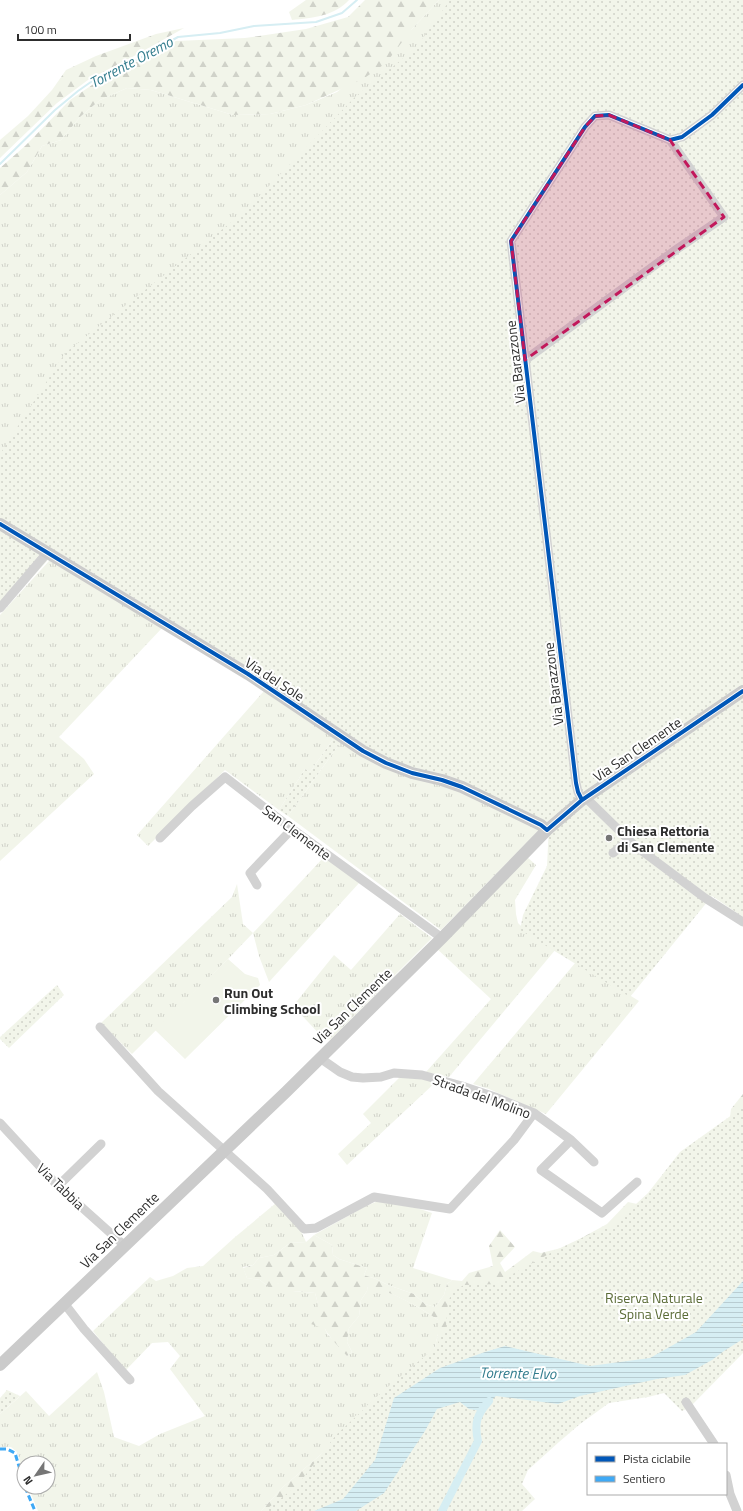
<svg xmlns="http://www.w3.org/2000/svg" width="743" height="1511" font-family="'Titillium Web',sans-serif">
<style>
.grass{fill:url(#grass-tufts)}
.forest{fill:url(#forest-firs)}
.park{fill:url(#park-dots)}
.pitch{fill:#f2f5ea}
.water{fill:url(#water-rules)}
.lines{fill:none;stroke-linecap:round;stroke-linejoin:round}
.stream{stroke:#d6eef3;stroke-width:2}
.canal{stroke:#d6eef3;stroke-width:8}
.street{stroke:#d2d2d2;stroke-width:9}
.secondary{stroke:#cbcbcb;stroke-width:12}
.quiet{stroke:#3fa9f5;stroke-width:3;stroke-dasharray:6 3;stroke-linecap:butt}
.cycleway-casing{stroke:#fff;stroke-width:6}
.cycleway{stroke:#0057b8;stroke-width:4}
.marked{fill:#c2185b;fill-opacity:0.2;stroke:#c2185b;stroke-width:3;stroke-dasharray:8 5;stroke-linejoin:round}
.poi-dot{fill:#767676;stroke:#fff;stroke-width:1.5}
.labels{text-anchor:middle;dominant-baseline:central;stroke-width:4;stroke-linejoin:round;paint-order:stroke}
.street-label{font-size:14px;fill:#2d2d2d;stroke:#fff}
.poi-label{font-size:14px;font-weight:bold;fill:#2d2d2d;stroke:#fff;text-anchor:start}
.park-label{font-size:14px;fill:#5b6c37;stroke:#fff}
.water-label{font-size:15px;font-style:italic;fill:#337d8e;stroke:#fff}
</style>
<defs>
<pattern id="grass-tufts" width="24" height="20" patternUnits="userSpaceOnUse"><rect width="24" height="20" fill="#f2f5ea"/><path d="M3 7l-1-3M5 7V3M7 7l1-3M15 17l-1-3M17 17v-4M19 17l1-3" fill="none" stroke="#d0d2c9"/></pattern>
<pattern id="forest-firs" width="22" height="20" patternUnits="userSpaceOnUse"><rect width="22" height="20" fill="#f2f5ea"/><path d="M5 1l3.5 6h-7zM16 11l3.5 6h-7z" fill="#d0d2c9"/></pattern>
<pattern id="park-dots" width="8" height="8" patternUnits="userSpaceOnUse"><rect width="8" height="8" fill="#f2f5ea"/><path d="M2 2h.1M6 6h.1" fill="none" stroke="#d0d2c9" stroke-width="1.8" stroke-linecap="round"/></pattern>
<pattern id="water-rules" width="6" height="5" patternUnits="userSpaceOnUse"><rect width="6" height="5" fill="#d6eef3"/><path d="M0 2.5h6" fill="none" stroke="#b8ccd1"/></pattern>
</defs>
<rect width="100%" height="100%" fill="#fff"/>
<path class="grass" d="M 439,0 L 743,0 L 0,520 L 0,195 L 27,172 L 42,146 L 61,140 L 80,117 L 100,100 L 127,88 L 151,90 L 233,115 L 270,114 L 306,105 L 337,92 L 412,29 Z
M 53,559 L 163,627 L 59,737 L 84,759 L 94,774 L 0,861 L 0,615 L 49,561 Z
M 264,691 L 336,735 L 310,772 L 305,769 L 279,810 L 225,770 L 148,846 L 137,835 Z
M 343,739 L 449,785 L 539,830 L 441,930 L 288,816 Z
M 324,857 L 360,882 L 269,982 L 259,956 L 253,933 L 228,959 L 132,1054 L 101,1023 L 232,897 L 237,884 L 243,924 L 253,933 Z
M 527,857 L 536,865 L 515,900 L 516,914 L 518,923 L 522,927 L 556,949 L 449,1077 L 426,1072 L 491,999 L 436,948 Z
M 400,914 L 432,938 L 331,1039 L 325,1040 L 293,1006 L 334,955 L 351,970 Z
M 576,962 L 639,1001 L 546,1114 L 489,1089 L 473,1084 Z
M 400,1077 L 438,1080 L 347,1165 L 338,1154 L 371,1123 L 363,1114 Z
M 378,1201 L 417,1208 L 432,1213 L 413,1268 L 452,1280 L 447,1284 L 444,1295 L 435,1307 L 425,1304 L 414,1294 L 388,1285 L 376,1279 L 364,1275 L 367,1268 L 339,1259 L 333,1255 L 332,1245 L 314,1235 L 364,1207 Z
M 276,1203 L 301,1231 L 306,1242 L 290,1243 L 274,1255 L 259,1258 L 253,1265 L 243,1267 L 247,1278 L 260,1280 L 266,1285 L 278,1283 L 293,1291 L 315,1293 L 318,1304 L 318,1315 L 328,1335 L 335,1341 L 347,1356 L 352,1352 L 347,1342 L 349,1328 L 359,1316 L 361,1300 L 367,1291 L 368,1284 C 393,1293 417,1305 438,1320 L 438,1334 L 432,1359 L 388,1388 L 376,1398 L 325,1451 L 283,1487 L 261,1511 L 38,1511 L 28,1487 L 48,1487 L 48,1463 L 24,1463 L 24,1475 L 17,1452 L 11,1447 L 0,1447 L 0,1414 L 26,1391 L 49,1416 L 97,1372 L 104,1392 L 114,1437 L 139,1446 L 160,1434 L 205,1416 L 170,1369 L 180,1356 L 168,1342 L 152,1343 L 125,1371 L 93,1331 L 150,1277 L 156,1281 L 173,1276 L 187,1268 L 203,1266 L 234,1238 Z"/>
<path class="forest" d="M 306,0 L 349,0 C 335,16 312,18 292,20 L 289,12 Z
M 365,0 L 439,0 L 412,29 L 386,63 L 363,79 L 306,105 L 270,114 L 233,115 L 151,90 L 127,88 L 100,100 L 80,117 L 61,140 L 42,146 L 27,172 L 0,195 L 0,168 L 25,146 L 70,100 L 92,85 L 176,41 L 245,38 L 306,29 L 348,17 Z
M 184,28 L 138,54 L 88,80 L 57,103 L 0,158 L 0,140 L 28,116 L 52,90 L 66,70 L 96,56 L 156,34 Z
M 743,1094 L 743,1130 L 728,1131 L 731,1109 Z
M 628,1202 L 646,1206 L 314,1511 L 261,1511 L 283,1487 L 325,1451 L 340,1432 L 357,1414 L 388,1388 L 432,1359 L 438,1334 L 438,1320 C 417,1305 393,1293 368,1285 L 367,1291 L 361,1300 L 359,1316 L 349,1328 L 347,1342 L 352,1352 L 347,1356 C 341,1349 329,1337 325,1329 L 311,1324 C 320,1312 319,1307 315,1293 L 294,1291 L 287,1296 L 278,1283 L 271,1289 L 260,1280 L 247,1278 L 243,1268 L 253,1265 L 259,1258 L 274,1255 L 290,1243 L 306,1242 L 314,1235 L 332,1245 L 333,1255 L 339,1259 L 367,1268 L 364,1275 L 376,1279 L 388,1285 L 414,1294 L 425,1304 L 435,1307 L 444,1295 L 447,1284 L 452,1280 L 462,1281 L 469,1273 L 493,1266 L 489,1246 L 500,1230 L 515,1247 L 500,1263 L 505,1272 L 533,1251 L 541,1253 L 565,1247 L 607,1224 Z"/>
<path class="park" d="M 450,0 L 743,0 L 743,917 L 712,896 L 630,997 L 520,930 L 523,915 L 547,866 L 549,825 L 390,762 L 238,661 L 56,551 L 0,613 L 0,454 L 65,353 L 243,213 L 355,97 L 416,48 Z
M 336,735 L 343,739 L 288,816 L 279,810 L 305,769 L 310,772 Z
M 57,985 L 64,995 L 9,1048 L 0,1039 L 0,1037 Z
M 743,1107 L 743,1353 L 690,1407 L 682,1411 L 664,1393 L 648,1397 L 609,1403 L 580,1424 L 559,1442 L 528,1470 L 522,1484 L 535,1499 L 522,1511 L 264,1511 L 297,1486 L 336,1435 L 390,1385 L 436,1347 L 446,1326 L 448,1302 L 453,1291 L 464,1285 L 499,1284 L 509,1276 L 556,1250 L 588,1235 L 611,1227 L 648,1193 L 680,1152 Z
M 7,1390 L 20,1396 L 0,1414 L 0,1398 Z"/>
<path class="pitch" d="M 228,959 L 245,974 L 258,978 L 260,985 L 185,1059 L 155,1030 Z"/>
<path class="water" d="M 743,1281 L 743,1323 L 741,1326 L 743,1326 L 743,1339 L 724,1351 L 712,1360 L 685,1375 L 657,1379 L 580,1396 L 558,1404 L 496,1396 L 480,1411 L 469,1409 L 460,1402 L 437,1409 L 425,1431 L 384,1493 L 356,1511 L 314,1511 L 343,1499 L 375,1460 L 394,1398 L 440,1368 L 485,1352 L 505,1346 L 590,1366 L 650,1358 L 696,1332 Z"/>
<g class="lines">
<path class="stream" d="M 0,164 L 55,110 L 78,91 L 98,77 L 129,64 L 178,37 L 220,33 L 254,26 L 316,22 L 342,13 L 357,0"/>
<path class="canal" d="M 442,1511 L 478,1441 C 474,1423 477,1414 489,1401"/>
<path class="street" d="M 525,360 L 677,249 L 724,217 L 670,140
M 0,608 L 47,553
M 586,798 L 634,845 L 705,898 L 743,922
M 582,800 L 578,792 L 576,783 L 511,241 L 585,127 L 595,116 L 609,115 L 670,140 L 682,137 L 712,115 L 743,85
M 160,838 L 192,806 L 225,777 L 292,829 L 442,938
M 613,853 L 629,840
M 257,885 L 250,873 L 292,829
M 100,1027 L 158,1091 L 267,1189 L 304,1229 L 316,1228 L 374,1197 L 450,1209 L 514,1140 L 534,1113
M 320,1058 L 340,1072 L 352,1077 L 363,1078 L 381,1077 L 394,1073 L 422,1075 L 462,1086 L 495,1097 L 534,1113 L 571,1140 L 594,1162
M 0,1123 L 58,1186 L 125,1246
M 571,1140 L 541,1170 L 602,1213 L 637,1182
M 58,1186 L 101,1144
M 64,1303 L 84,1329 L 130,1380
M 686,1402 L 714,1444
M 726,1475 L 730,1494 L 737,1511"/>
<path class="secondary" d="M 0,524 L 248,674 L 363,751 L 386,763 L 412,773 L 442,780 L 462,787 L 541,825 L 547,830
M 0,1365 L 286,1092 L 442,938 L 547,830 L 582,800 L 743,691"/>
<path class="quiet" d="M 0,1449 L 7,1449 L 15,1453 L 24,1483
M 25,1487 L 35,1511"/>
<defs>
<path id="cycleway" d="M 0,524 L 248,674 L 363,751 L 386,763 L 412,773 L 442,780 L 462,787 L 541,825 L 547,830 L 582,800 L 743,691
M 582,800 L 578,792 L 576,783 L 511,241 L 585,127 L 595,116 L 609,115 L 670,140 L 682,137 L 712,115 L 743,85"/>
</defs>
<use href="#cycleway" class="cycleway-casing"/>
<use href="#cycleway" class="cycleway"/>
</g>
<path class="marked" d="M 609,115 L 670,140 L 724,217 L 525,360 L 511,241 L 585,127 L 595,116 Z"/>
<g class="poi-dot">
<circle cx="609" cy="838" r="4"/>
<circle cx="216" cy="1000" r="4"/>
</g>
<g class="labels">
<g class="street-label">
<text transform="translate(515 362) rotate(-97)">Via Barazzone</text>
<text transform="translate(275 679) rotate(33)">Via del Sole</text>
<text transform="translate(553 684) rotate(-97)">Via Barazzone</text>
<text transform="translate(637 749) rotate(-34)">Via San Clemente</text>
<text transform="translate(297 832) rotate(37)">San Clemente</text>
<text transform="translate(352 1006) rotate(-44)">Via San Clemente</text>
<text transform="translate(482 1096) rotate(20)">Strada del Molino</text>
<text transform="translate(61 1186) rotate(44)">Via Tabbia</text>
<text transform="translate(119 1230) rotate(-44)">Via San Clemente</text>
</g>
<g class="poi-label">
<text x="617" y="830">Chiesa Rettoria<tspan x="617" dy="16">di San Clemente</tspan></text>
<text x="224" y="992">Run Out<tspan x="224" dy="16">Climbing School</tspan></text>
</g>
<g class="park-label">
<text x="654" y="1297">Riserva Naturale<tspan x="654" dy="16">Spina Verde</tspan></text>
</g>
<g class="water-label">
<text transform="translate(131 62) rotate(-28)">Torrente Oremo</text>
<text transform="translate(518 1373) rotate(1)">Torrente Elvo</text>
</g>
</g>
<rect x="587" y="1443" width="140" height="52" fill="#ffffff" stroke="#ababab"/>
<rect x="595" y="1456" width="20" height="6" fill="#0057b8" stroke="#ababab"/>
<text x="623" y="1463" font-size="12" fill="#2d2d2d">Pista ciclabile</text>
<rect x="595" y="1476" width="20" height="6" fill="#3fa9f5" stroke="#ababab"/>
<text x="623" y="1483" font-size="12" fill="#2d2d2d">Sentiero</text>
<g transform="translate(36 1475) rotate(236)"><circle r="19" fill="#ffffff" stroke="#ababab"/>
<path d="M0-3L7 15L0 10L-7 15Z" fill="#767676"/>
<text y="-6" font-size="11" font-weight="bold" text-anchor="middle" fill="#2d2d2d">N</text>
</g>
<path d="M18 34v6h112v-6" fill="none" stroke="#2d2d2d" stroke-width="2"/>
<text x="24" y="34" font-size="12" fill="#2d2d2d" stroke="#ffffff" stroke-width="3" paint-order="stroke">100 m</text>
</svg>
